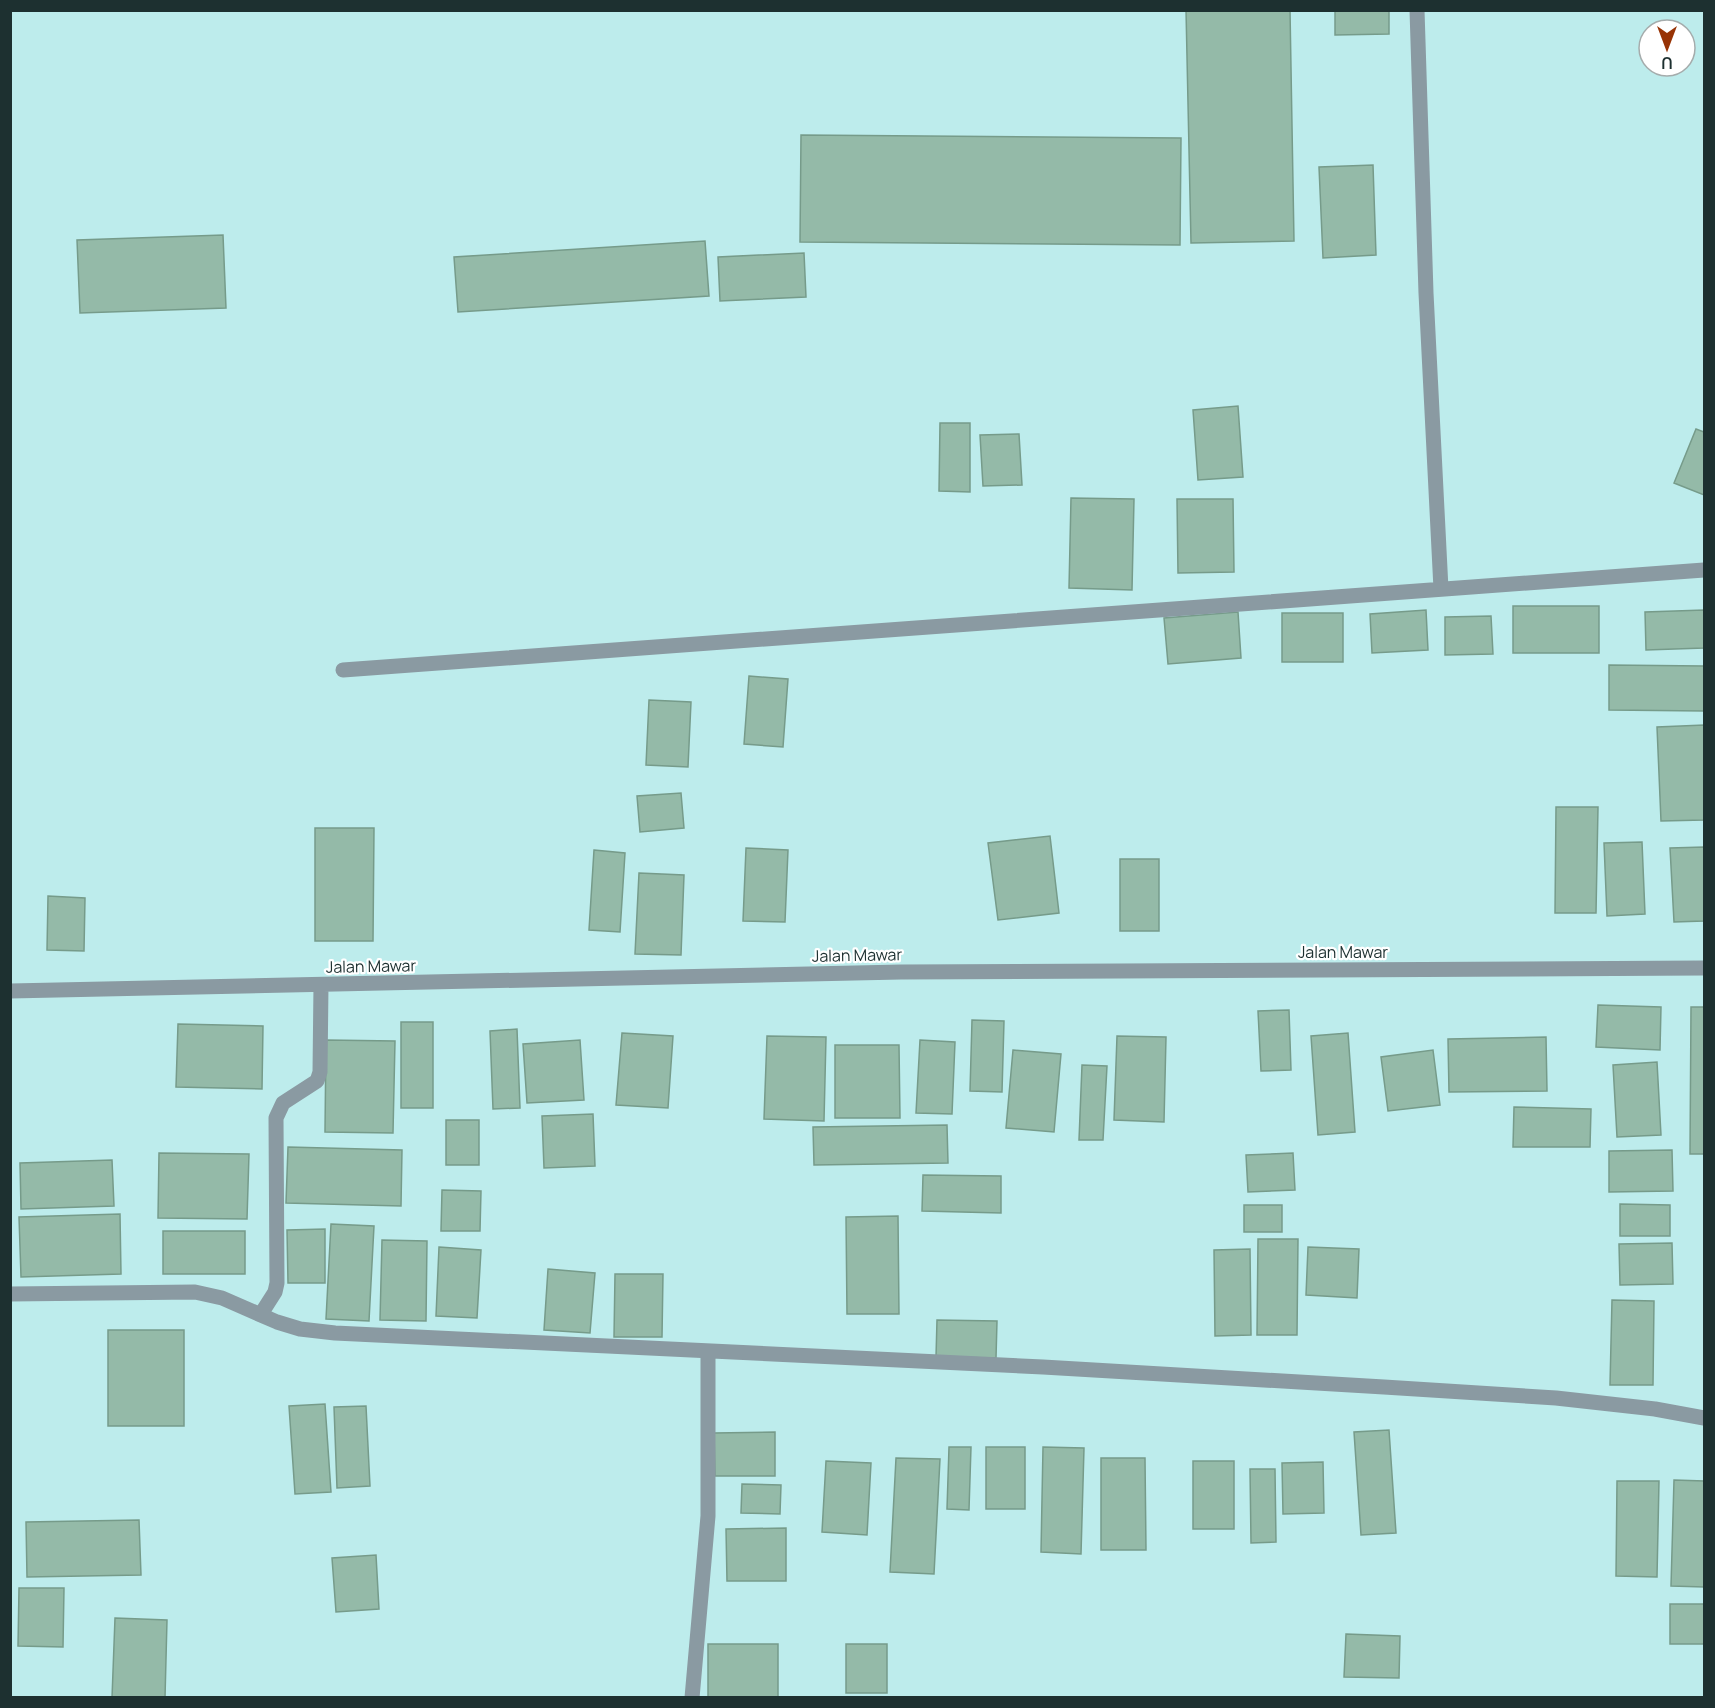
<svg xmlns="http://www.w3.org/2000/svg" width="1715" height="1708" font-family="Manrope,sans-serif">
<style>
.building{fill:#94baa8;stroke:#769b8a;stroke-width:1.5}
.lines{fill:none;stroke-linecap:round;stroke-linejoin:round}
.street{stroke:#8a9aa2;stroke-width:15}
.labels{text-anchor:middle;dominant-baseline:central;stroke-width:4.5;stroke-linejoin:round;paint-order:stroke}
.street-label{font-size:16px;fill:#1d3030;stroke:#fff}
</style>
<rect width="100%" height="100%" fill="#bdecec"/>
<path class="building" d="M 1186,10 L 1290,10 L 1294,241 L 1191,243 Z
M 1335,10 L 1389,10 L 1389,34 L 1335,35 Z
M 801,135 L 1181,138 L 1180,245 L 800,242 Z
M 1373,165 L 1376,255 L 1323,258 L 1319,167 Z
M 223,235 L 226,308 L 80,313 L 77,240 Z
M 705,241 L 709,296 L 458,312 L 454,257 Z
M 804,253 L 806,297 L 720,301 L 718,257 Z
M 1238,406 L 1243,477 L 1198,480 L 1193,410 Z
M 940,423 L 970,423 L 970,492 L 939,491 Z
M 1696,429 L 1704,432 L 1704,495 L 1674,483 Z
M 1019,434 L 1022,485 L 983,486 L 980,435 Z
M 1071,498 L 1134,499 L 1132,590 L 1069,588 Z
M 1177,499 L 1233,499 L 1234,572 L 1178,573 Z
M 1513,606 L 1599,606 L 1599,653 L 1513,653 Z
M 1426,610 L 1428,650 L 1372,653 L 1370,614 Z
M 1704,610 L 1704,648 L 1646,650 L 1645,612 Z
M 1238,612 L 1241,658 L 1168,664 L 1164,618 Z
M 1282,613 L 1343,613 L 1343,662 L 1282,662 Z
M 1491,616 L 1493,654 L 1445,655 L 1445,617 Z
M 1609,665 L 1704,666 L 1704,711 L 1609,710 Z
M 749,676 L 788,679 L 783,747 L 744,744 Z
M 649,700 L 691,702 L 688,767 L 646,765 Z
M 1704,725 L 1704,820 L 1661,821 L 1657,727 Z
M 681,793 L 684,828 L 640,832 L 637,796 Z
M 1556,807 L 1598,807 L 1596,913 L 1555,913 Z
M 315,828 L 374,828 L 373,941 L 315,941 Z
M 1050,836 L 1059,913 L 998,920 L 988,843 Z
M 1642,842 L 1645,914 L 1607,916 L 1604,843 Z
M 1704,847 L 1704,921 L 1674,922 L 1670,848 Z
M 746,848 L 788,850 L 785,922 L 743,921 Z
M 594,850 L 625,853 L 620,932 L 589,930 Z
M 1120,859 L 1159,859 L 1159,931 L 1120,931 Z
M 639,873 L 684,875 L 681,955 L 635,954 Z
M 48,896 L 85,898 L 84,951 L 47,950 Z
M 1598,1005 L 1661,1007 L 1660,1050 L 1596,1047 Z
M 1691,1007 L 1704,1007 L 1704,1154 L 1690,1154 Z
M 1289,1010 L 1291,1070 L 1261,1071 L 1258,1011 Z
M 972,1020 L 1004,1021 L 1002,1092 L 970,1091 Z
M 401,1022 L 433,1022 L 433,1108 L 401,1108 Z
M 178,1024 L 263,1026 L 262,1089 L 176,1087 Z
M 517,1029 L 520,1108 L 493,1109 L 490,1031 Z
M 622,1033 L 673,1036 L 668,1108 L 616,1105 Z
M 1348,1033 L 1355,1132 L 1318,1135 L 1311,1036 Z
M 767,1036 L 826,1037 L 824,1121 L 764,1119 Z
M 1117,1036 L 1166,1037 L 1164,1122 L 1114,1120 Z
M 1546,1037 L 1547,1091 L 1449,1092 L 1448,1039 Z
M 326,1040 L 395,1041 L 393,1133 L 325,1132 Z
M 580,1040 L 584,1100 L 527,1103 L 523,1044 Z
M 920,1040 L 955,1042 L 952,1114 L 916,1113 Z
M 835,1045 L 899,1045 L 900,1118 L 835,1118 Z
M 1013,1050 L 1061,1054 L 1054,1132 L 1006,1128 Z
M 1433,1050 L 1440,1105 L 1388,1111 L 1381,1057 Z
M 1657,1062 L 1661,1135 L 1617,1137 L 1613,1065 Z
M 1082,1065 L 1107,1066 L 1103,1140 L 1079,1140 Z
M 1514,1107 L 1591,1109 L 1590,1147 L 1513,1147 Z
M 593,1114 L 595,1166 L 544,1168 L 542,1116 Z
M 446,1120 L 479,1120 L 479,1165 L 446,1165 Z
M 947,1125 L 948,1163 L 814,1165 L 813,1127 Z
M 288,1147 L 402,1150 L 401,1206 L 286,1203 Z
M 1672,1150 L 1673,1191 L 1609,1192 L 1609,1151 Z
M 159,1153 L 249,1154 L 247,1219 L 158,1218 Z
M 1293,1153 L 1295,1190 L 1248,1192 L 1246,1155 Z
M 112,1160 L 114,1206 L 21,1209 L 20,1163 Z
M 923,1175 L 1001,1176 L 1001,1213 L 922,1211 Z
M 442,1190 L 481,1191 L 480,1231 L 441,1231 Z
M 1620,1204 L 1670,1205 L 1670,1236 L 1620,1236 Z
M 1244,1205 L 1282,1205 L 1282,1232 L 1244,1232 Z
M 120,1214 L 121,1274 L 21,1277 L 19,1217 Z
M 898,1216 L 899,1314 L 847,1314 L 846,1217 Z
M 331,1224 L 374,1226 L 369,1321 L 326,1319 Z
M 325,1229 L 325,1283 L 288,1283 L 287,1230 Z
M 163,1231 L 245,1231 L 245,1274 L 163,1274 Z
M 1258,1239 L 1298,1239 L 1297,1335 L 1257,1335 Z
M 382,1240 L 427,1241 L 426,1321 L 380,1320 Z
M 1672,1243 L 1673,1284 L 1620,1285 L 1619,1244 Z
M 439,1247 L 481,1250 L 477,1318 L 436,1316 Z
M 1308,1247 L 1359,1249 L 1357,1298 L 1306,1295 Z
M 1250,1249 L 1251,1335 L 1215,1336 L 1214,1250 Z
M 548,1269 L 595,1273 L 590,1333 L 544,1330 Z
M 615,1274 L 663,1274 L 662,1337 L 614,1337 Z
M 1612,1300 L 1654,1301 L 1653,1385 L 1610,1385 Z
M 937,1320 L 997,1321 L 996,1358 L 936,1357 Z
M 108,1330 L 184,1330 L 184,1426 L 108,1426 Z
M 325,1404 L 331,1492 L 295,1494 L 289,1406 Z
M 366,1406 L 370,1486 L 337,1488 L 334,1407 Z
M 1389,1430 L 1396,1533 L 1361,1535 L 1354,1432 Z
M 775,1432 L 775,1476 L 715,1476 L 714,1433 Z
M 949,1447 L 971,1447 L 969,1510 L 947,1509 Z
M 986,1447 L 1025,1447 L 1025,1509 L 986,1509 Z
M 1043,1447 L 1084,1448 L 1081,1554 L 1041,1552 Z
M 896,1458 L 940,1459 L 934,1574 L 890,1572 Z
M 1101,1458 L 1145,1458 L 1146,1550 L 1101,1550 Z
M 826,1461 L 871,1463 L 867,1535 L 822,1532 Z
M 1193,1461 L 1234,1461 L 1234,1529 L 1193,1529 Z
M 1323,1462 L 1324,1513 L 1283,1514 L 1282,1463 Z
M 1250,1469 L 1275,1469 L 1276,1542 L 1251,1543 Z
M 1674,1480 L 1704,1481 L 1704,1587 L 1671,1586 Z
M 1617,1481 L 1659,1481 L 1657,1577 L 1616,1576 Z
M 742,1484 L 781,1485 L 780,1514 L 741,1513 Z
M 139,1520 L 141,1575 L 27,1577 L 26,1522 Z
M 786,1528 L 786,1581 L 727,1581 L 726,1529 Z
M 376,1555 L 379,1609 L 336,1612 L 332,1558 Z
M 19,1588 L 64,1588 L 63,1647 L 18,1646 Z
M 1670,1604 L 1704,1604 L 1704,1644 L 1670,1644 Z
M 115,1618 L 167,1620 L 165,1698 L 112,1698 Z
M 1346,1634 L 1400,1636 L 1399,1678 L 1344,1677 Z
M 708,1644 L 778,1644 L 778,1698 L 708,1698 Z
M 846,1644 L 887,1644 L 887,1693 L 846,1693 Z"/>
<g class="lines">
<path class="street" d="M 1417,10 L 1426,293 L 1441,589
M 343,670 L 1704,570
M 10,991 L 901,972 L 1704,968
M 10,1294 L 195,1292 L 222,1298 L 277,1322 L 300,1329 L 335,1333 L 1043,1367 L 1384,1387 L 1556,1398 L 1655,1409 L 1704,1418
M 261,1314 L 275,1292 L 277,1283 L 276,1118 L 283,1103 L 317,1081 L 320,1072 L 321,985
M 692,1698 L 708,1516 L 708,1351"/>
</g>
<g class="labels">
<g class="street-label">
<text x="1343" y="952">Jalan Mawar</text>
<text transform="translate(857 955) rotate(-1)">Jalan Mawar</text>
<text transform="translate(371 966) rotate(-1)">Jalan Mawar</text>
</g>
</g>
<rect width="1715" height="1708" fill="none" stroke="#1d3030" stroke-width="24"/>
<g transform="translate(1667 48) rotate(180)"><circle r="28" fill="#ffffff" stroke="#a5acac" stroke-width="1.5"/>
<path d="M0-4.5L10 22L0 15L-10 22Z" fill="#983305"/>
<text y="-9" font-size="16" font-weight="bold" text-anchor="middle" fill="#1d3030">U</text>
</g>
</svg>
